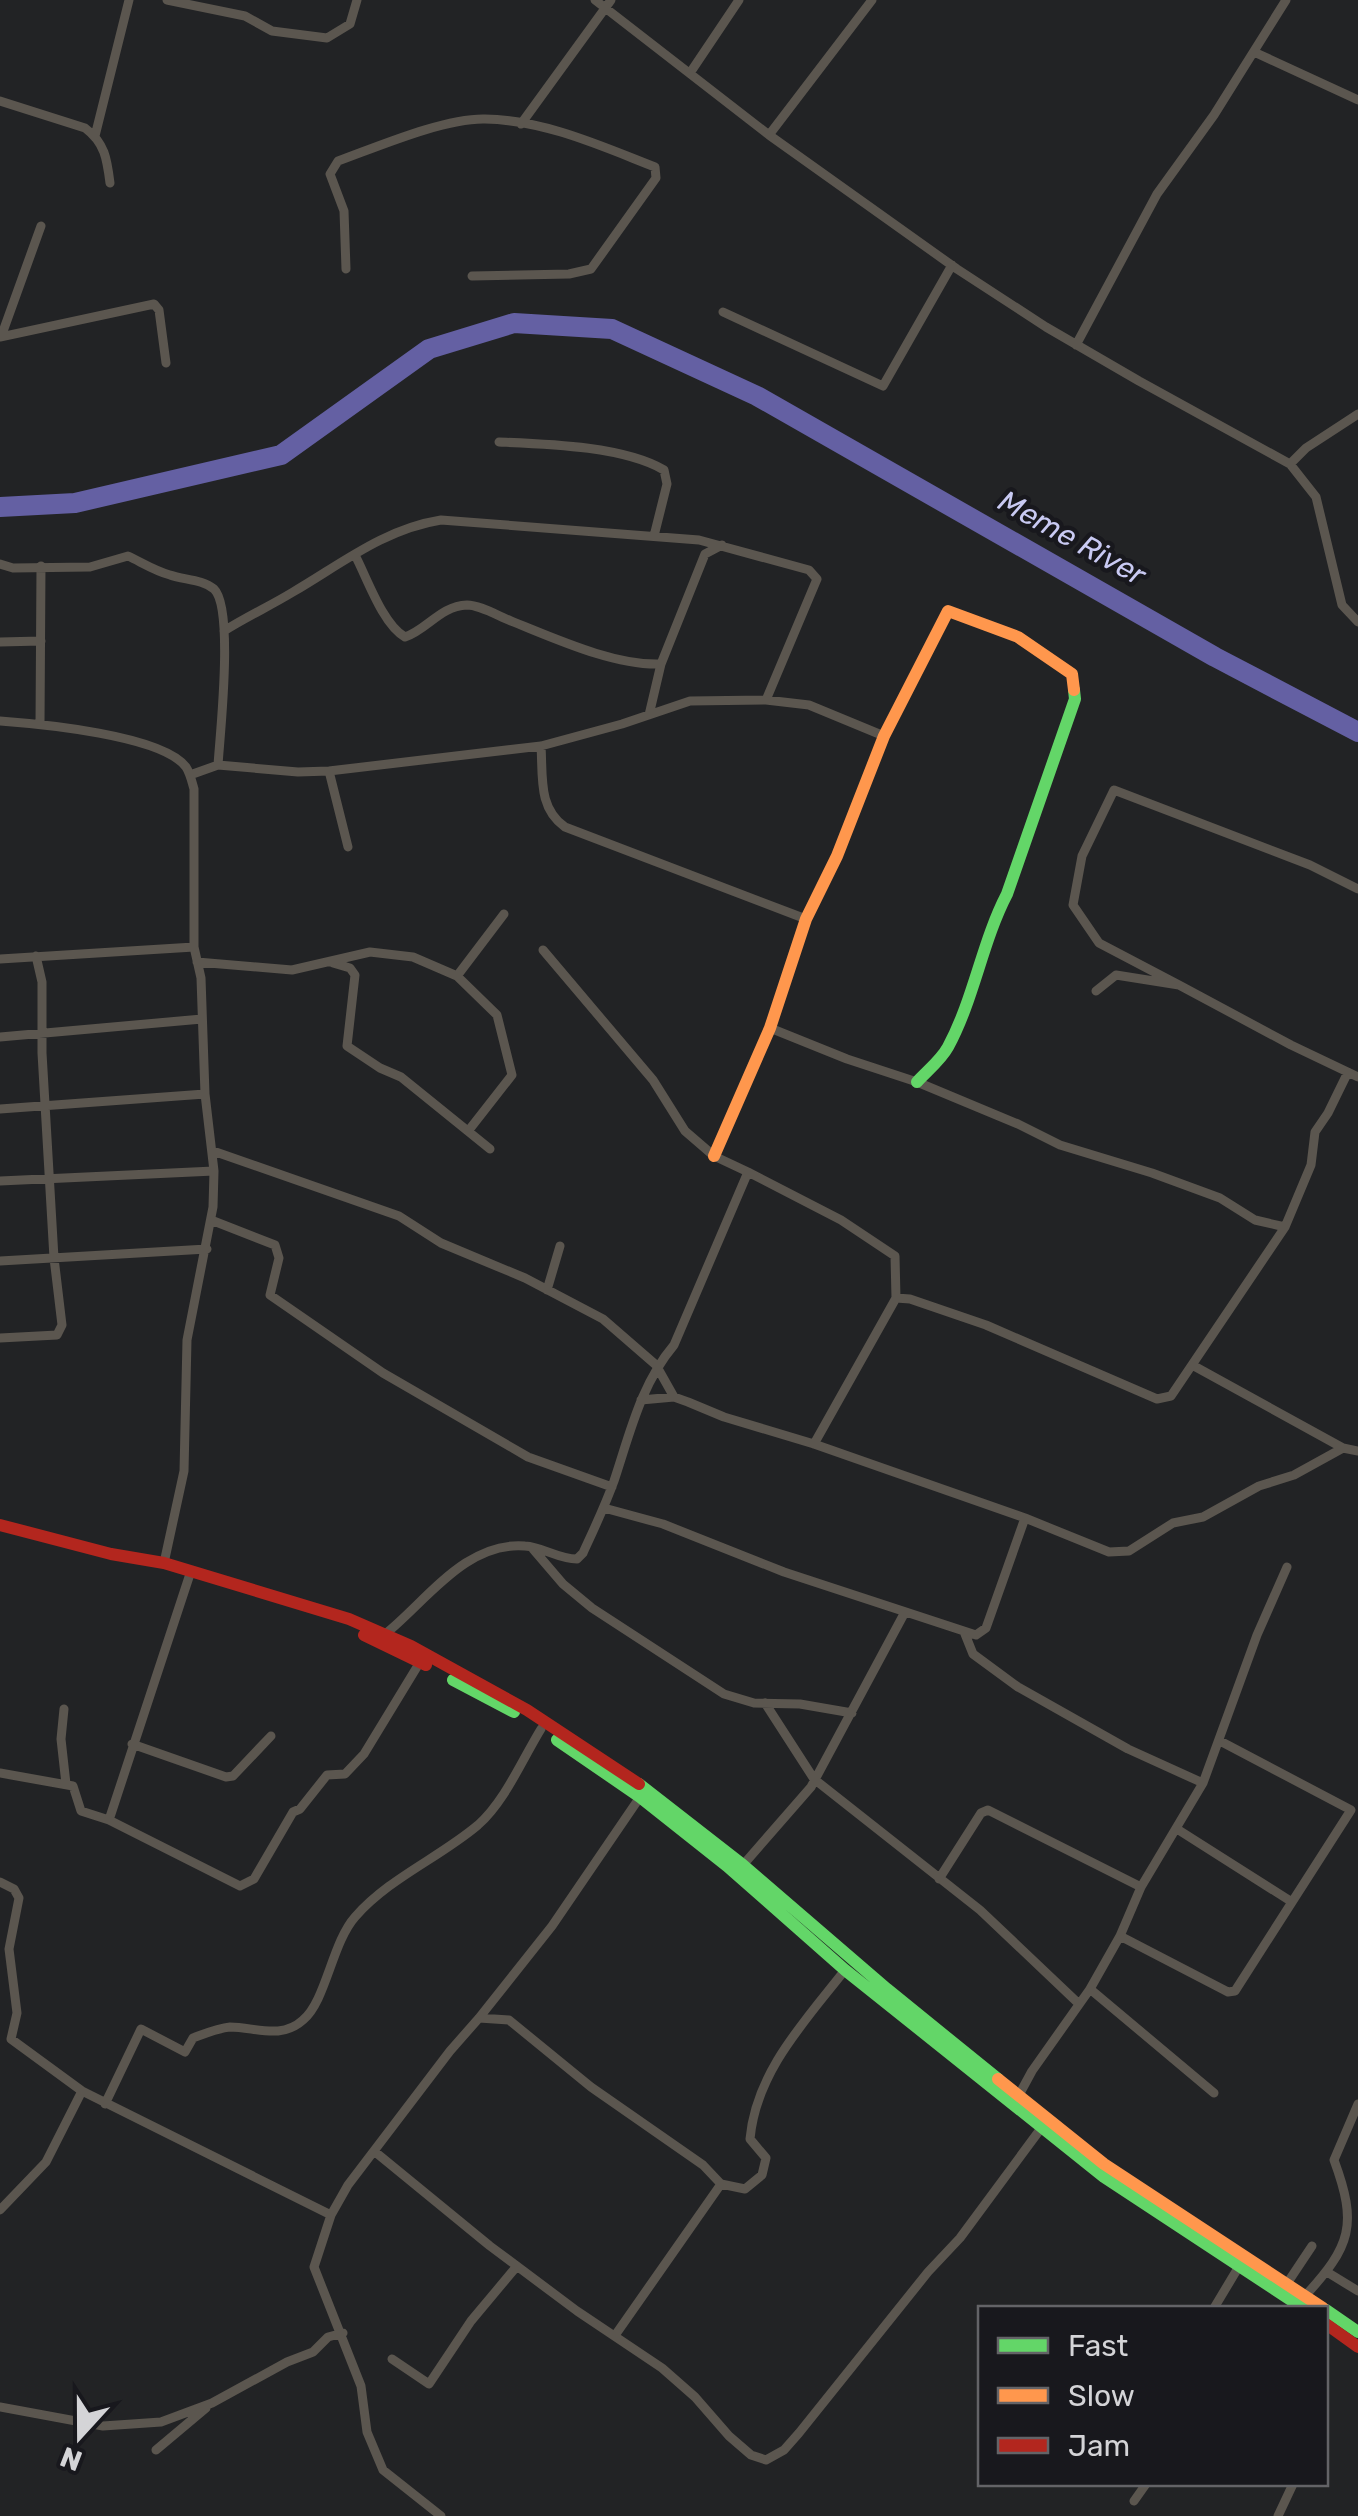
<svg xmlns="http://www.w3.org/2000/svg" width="1358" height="2516" font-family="Rubik,sans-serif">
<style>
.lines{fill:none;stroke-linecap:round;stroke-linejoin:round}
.river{stroke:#6460a3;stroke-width:20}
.street{stroke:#5b564f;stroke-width:9}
.fast{stroke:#63d668;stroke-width:12}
.slow{stroke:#ff974d;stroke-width:12}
.jam{stroke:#b3261e;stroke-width:12}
.labels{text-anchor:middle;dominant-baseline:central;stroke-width:9;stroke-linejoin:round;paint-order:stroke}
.water-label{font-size:30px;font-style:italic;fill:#c9caf3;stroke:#18181d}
</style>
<rect width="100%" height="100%" fill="#222325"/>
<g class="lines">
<path class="river" d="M 0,507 L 75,503 L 281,455 L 429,349 L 514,323 L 612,329 L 757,396 L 1215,657 L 1358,732"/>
<path class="street" d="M 167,0 L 245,16 L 272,31 L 327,38 L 350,24 L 357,0
M 595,0 L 769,135 L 957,269 L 1046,327 L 1139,381 L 1290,464 L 1316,497 L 1342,605 L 1358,622
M 1254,52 L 1358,100
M 690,73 L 739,0
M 0,101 L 85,128 C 105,143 107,159 110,183
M 521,124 L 611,0
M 769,135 L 872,0
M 95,136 L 129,0
M 346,269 L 344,211 L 330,174 L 338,161 C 377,147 444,118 485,119 C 544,120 601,146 655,167 L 656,178 L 591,269 L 569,274 L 472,276
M 723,312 L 883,386 L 952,265
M 0,337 L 154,304 L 159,310 L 166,363
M 1,337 L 41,226
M 1076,345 L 1157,194 L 1214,115 L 1286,0
M 499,442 C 546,444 623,446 664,470 L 667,484 L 654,536
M 1290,464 L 1306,448 L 1358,414
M 355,555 C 367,578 383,625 405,637 C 428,629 440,606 467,605 C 480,605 498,616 511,621 C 554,638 614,666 661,664
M 0,564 L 13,568 L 90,567 L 128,556 C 141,562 155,571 170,575 C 184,580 202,579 214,589 C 234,608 220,734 218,765
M 224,631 C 246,617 270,606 293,592 C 341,564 384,529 441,520 L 699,540 L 809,570 L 817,579 L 766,700
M 0,642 L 41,641
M 649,715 L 661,664 L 705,554 L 722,545
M 0,721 C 40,724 162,735 186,767 C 190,773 192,782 194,789 L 194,947 L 201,978 L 205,1094 L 214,1171 L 213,1207 L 187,1340 L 184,1471 L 164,1563
M 40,724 L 41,566
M 541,746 C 543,777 538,808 565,827 L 806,919
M 329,771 L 348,847
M 190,775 L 218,765 L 298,772 L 329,771 L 541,746 L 622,724 L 690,701 L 766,700 L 809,705 L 884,736
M 0,959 L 194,947
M 197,962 L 292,970 L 370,952 L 413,957 L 457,976 L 497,1015 L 512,1075 L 469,1130
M 333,963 L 350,968 L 355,975 L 347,1046 L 380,1068 L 401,1077 L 490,1149
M 457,976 L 504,914
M 1179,985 L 1099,943 L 1073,905 L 1082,856 L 1114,790 L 1310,865 L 1358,889
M 1096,991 L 1116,975 L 1179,985 L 1291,1045 L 1358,1077
M 770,1028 L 847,1059 L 917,1082 L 1018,1124 L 1060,1145 L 1152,1173 L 1220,1198 L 1255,1220 L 1285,1227
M 0,1037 L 202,1019
M 0,1109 L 205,1094
M 213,1151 L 399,1216 L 441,1243 L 525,1278 L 603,1319 L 656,1365 L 674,1397
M 748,1172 L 841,1220 L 895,1256 L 896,1298 L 814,1444
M 0,1181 L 214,1171
M 211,1220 L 275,1245 L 279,1258 L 270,1295 L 383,1373 L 528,1457 L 612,1487
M 0,1261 L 207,1249
M 547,1290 L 560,1246
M 896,1298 L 910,1299 L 986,1325 L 1157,1399 L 1171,1396 L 1285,1227 L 1311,1165 L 1315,1132 L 1328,1113 L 1348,1072
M 0,1338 L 57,1335 L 62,1325 L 54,1258 L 42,1053 L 42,982 L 36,956
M 1194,1366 L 1343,1448 L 1358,1451
M 641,1400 L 674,1397 L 688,1402 L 724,1417 L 814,1444 L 1025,1518 L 1109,1552 L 1129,1551 L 1173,1523 L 1203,1517 L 1259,1486 L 1294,1475 L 1343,1448
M 604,1508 L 663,1524 L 784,1572 L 976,1635 L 986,1628 L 1025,1518
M 533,1549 L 563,1584 L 592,1608 L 724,1694 L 754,1703 L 800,1704 L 852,1713
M 189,1577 L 109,1820 L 240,1886 L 254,1879 L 293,1812 L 300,1809 L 327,1775 L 345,1774 L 364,1754 L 420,1662
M 965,1634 L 973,1654 L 1018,1687 L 1128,1749 L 1203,1783
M 384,1635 C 425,1603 465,1541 525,1546 C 543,1547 558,1559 577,1559 L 583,1553 C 594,1529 605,1506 614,1481 C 630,1433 641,1384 674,1345 L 748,1172 L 714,1156 L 685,1131 L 653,1080 L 543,950
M 765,1703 L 814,1779 L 980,1910 L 1078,2003
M 64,1709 L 61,1739 L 66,1784
M 132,1744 L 226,1777 L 233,1776 L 271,1736
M 0,1773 L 73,1786 L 81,1811 L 109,1820
M 1177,1829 L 1292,1902
M 743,1865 L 811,1787 L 905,1612
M 939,1879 L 981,1813 L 988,1810 L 1141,1887
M 0,1882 L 14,1889 L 19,1898 L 9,1949 L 17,2013 L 11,2039 L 82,2091
M 1120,1936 L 1228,1992 L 1235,1991 L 1351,1810 L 1220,1741
M 1090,1989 L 1214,2093
M 479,2018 L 509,2020 L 591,2087 L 703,2165 L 721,2184 L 745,2189 L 762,2175 L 766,2158 L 750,2139 C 756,2072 805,2021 845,1970
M 1019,2095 L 1032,2071 L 1090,1989 L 1120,1936 L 1141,1887 L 1203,1783 L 1257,1635 L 1287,1567
M 105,2104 L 141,2029 L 185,2052 L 193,2038 C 204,2034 218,2028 230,2027 C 255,2027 281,2040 303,2020 C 326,2001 332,1943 355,1917 C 389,1878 439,1858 478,1825 C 505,1801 522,1760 541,1729
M 374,2151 L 490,2246 L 577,2311 L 662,2368 L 695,2397 L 729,2436 L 751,2455 L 766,2460 L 784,2450 L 799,2433 L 928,2272 L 960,2238 L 1042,2127
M 0,2210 L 46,2162 L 82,2091 L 331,2215
M 1327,2272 L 1358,2291
M 1286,2285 L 1312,2246
M 1305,2296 C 1351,2246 1358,2225 1334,2160 L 1358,2104
M 1214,2308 L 1238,2268
M 616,2334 L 721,2184
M 392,2359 L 429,2384 L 471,2321 L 517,2266
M 0,2407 L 103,2426 L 161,2422 L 212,2403 L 287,2362 L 313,2352 L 328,2337 L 343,2333
M 156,2450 L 206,2408
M 1134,2501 L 1146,2484
M 441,2516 L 383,2470 L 367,2432 L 361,2386 L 314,2267 L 331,2215 L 348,2185 L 450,2051 L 479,2018 L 552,1926 L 640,1797
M 1278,2516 L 1293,2484"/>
<path class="fast" d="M 917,1082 C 927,1071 941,1060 948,1047 C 974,999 982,942 1007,894 L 1075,699 L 1074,690
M 453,1680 L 514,1712
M 557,1740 L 640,1797 L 727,1866 L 845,1970 L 1104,2177 L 1303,2308
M 639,1784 L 743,1865 L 887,1989 L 998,2079
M 1326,2310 L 1358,2332"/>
<path class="slow" d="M 714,1156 L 770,1028 L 806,919 L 837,856 L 884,736 L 948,611 L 1018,637 L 1072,674 L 1074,690
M 998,2079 L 1104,2164 L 1323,2308"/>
<path class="jam" d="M 0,1525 L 111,1554 L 164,1563 L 349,1619 L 411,1646 L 527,1710 L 639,1784
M 364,1635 L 426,1665
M 1326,2324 L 1358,2347"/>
</g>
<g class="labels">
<g class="water-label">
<text transform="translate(1072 538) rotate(29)">Meme River</text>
</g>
</g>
<rect x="978" y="2306" width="350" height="180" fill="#18181d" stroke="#636367" stroke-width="2.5"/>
<rect x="998" y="2338" width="50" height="15" fill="#63d668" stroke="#636367" stroke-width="2.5"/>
<text x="1068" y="2356" font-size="30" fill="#d4d4d7">Fast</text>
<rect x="998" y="2388" width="50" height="15" fill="#ff974d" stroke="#636367" stroke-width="2.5"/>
<text x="1068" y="2406" font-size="30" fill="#d4d4d7">Slow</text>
<rect x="998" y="2438" width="50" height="15" fill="#b3261e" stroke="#636367" stroke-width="2.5"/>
<text x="1068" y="2456" font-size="30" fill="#d4d4d7">Jam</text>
<g transform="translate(80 2436) rotate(201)" stroke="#18181d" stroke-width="8" paint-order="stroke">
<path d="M0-8L18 38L0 25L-18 38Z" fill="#d4d4d7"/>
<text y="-15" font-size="28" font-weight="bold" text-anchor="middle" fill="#d4d4d7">N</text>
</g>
</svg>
